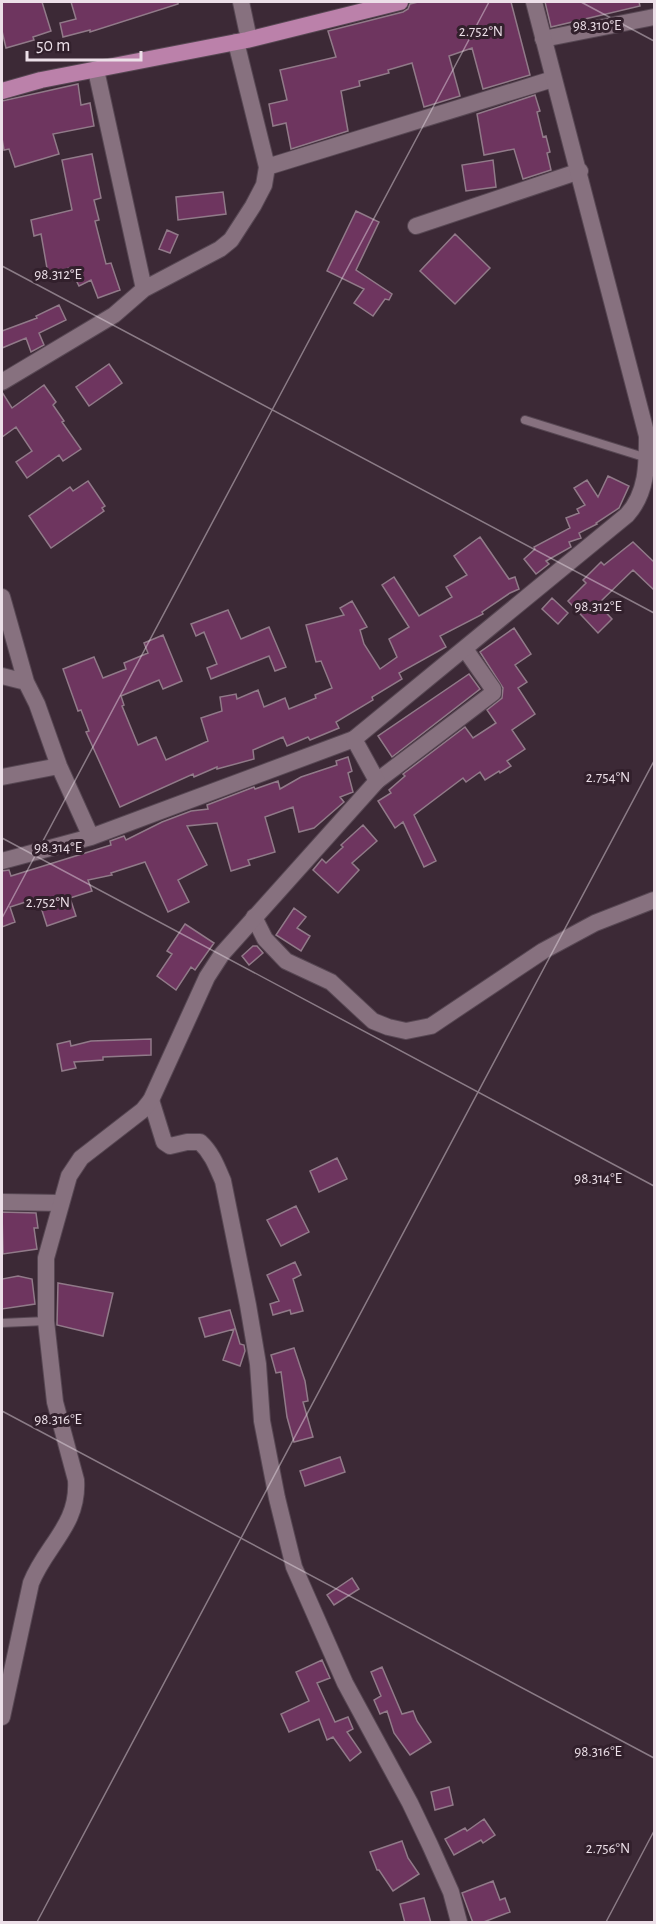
<svg xmlns="http://www.w3.org/2000/svg" width="656" height="1924" font-family="'Alegreya Sans',sans-serif">
<style>
.building{fill:#6e355f;stroke:#917a89;stroke-width:1.5}
.lines{fill:none;stroke-linecap:round;stroke-linejoin:round}
.service-casing{stroke:#574753;stroke-width:10}
.minor-casing{stroke:#574753;stroke-width:18}
.tertiary-casing{stroke:#574753;stroke-width:18}
.trunk-casing{stroke:#574753;stroke-width:18}
.service{stroke:#87717f;stroke-width:8}
.minor{stroke:#87717f;stroke-width:16}
.tertiary{stroke:#87717f;stroke-width:16}
.trunk{stroke:#bb81aa;stroke-width:16}
.ticks{fill:none;stroke:#ecdfe8;stroke-width:1.5;stroke-opacity:0.45}
.ticks-label{font-size:15px;text-anchor:middle;fill:#ecdfe8;stroke:#32202c;stroke-width:6;stroke-linejoin:round;paint-order:stroke}
</style>
<rect width="100%" height="100%" fill="#3c2936"/>
<path class="building" d="M 2,2 L 42,2 L 51,31 L 33,37 L 34,40 L 6,48 L 2,31 Z
M 71,2 L 178,2 L 178,4 L 90,32 L 90,30 L 63,37 L 60,23 L 76,19 Z
M 418,2 L 511,2 L 530,75 L 483,89 L 472,48 L 449,56 L 460,96 L 424,107 L 412,63 L 388,70 L 389,73 L 359,81 L 360,86 L 341,91 L 348,131 L 291,149 L 286,123 L 273,126 L 269,104 L 287,100 L 280,70 L 336,57 L 328,31 L 403,12 L 408,9 L 410,4 Z
M 545,2 L 639,2 L 640,6 L 551,27 Z
M 78,84 L 81,105 L 90,103 L 94,126 L 53,134 L 59,154 L 15,167 L 9,149 L 4,150 L 2,138 L 2,101 Z
M 535,95 L 540,111 L 537,112 L 543,137 L 546,136 L 550,152 L 547,153 L 551,170 L 523,179 L 514,149 L 484,155 L 477,114 Z
M 92,154 L 101,198 L 94,200 L 99,220 L 95,221 L 106,264 L 111,263 L 120,290 L 98,298 L 91,280 L 79,286 L 70,268 L 48,274 L 41,234 L 34,236 L 31,220 L 72,210 L 62,160 Z
M 493,160 L 496,187 L 466,191 L 462,165 Z
M 223,192 L 226,214 L 178,220 L 176,197 Z
M 356,211 L 379,222 L 356,270 L 392,294 L 389,300 L 385,299 L 373,316 L 354,303 L 364,289 L 327,271 Z
M 167,230 L 178,235 L 170,253 L 159,249 Z
M 455,234 L 490,268 L 455,304 L 420,271 Z
M 59,305 L 66,320 L 39,333 L 44,345 L 31,352 L 26,338 L 2,348 L 2,331 L 37,318 L 36,316 Z
M 109,364 L 122,383 L 89,406 L 76,387 Z
M 44,385 L 56,402 L 53,405 L 64,421 L 62,422 L 81,449 L 63,461 L 59,455 L 27,478 L 16,462 L 32,451 L 16,427 L 2,437 L 2,392 L 12,408 Z
M 608,476 L 629,486 L 619,508 L 596,523 L 597,524 L 579,533 L 581,538 L 569,542 L 571,547 L 546,561 L 549,564 L 536,574 L 524,559 L 535,549 L 534,547 L 570,528 L 566,518 L 579,513 L 577,509 L 585,505 L 574,488 L 587,480 L 598,497 Z
M 88,481 L 105,506 L 102,508 L 104,511 L 51,548 L 29,516 L 70,487 L 73,491 Z
M 480,537 L 509,579 L 515,577 L 519,589 L 510,593 L 482,612 L 483,614 L 440,636 L 446,647 L 399,673 L 402,679 L 372,697 L 373,700 L 336,722 L 339,728 L 310,740 L 308,737 L 287,746 L 283,737 L 253,750 L 254,759 L 217,769 L 217,767 L 194,777 L 193,774 L 120,807 L 86,732 L 89,731 L 81,710 L 78,711 L 63,669 L 94,657 L 103,678 L 126,669 L 124,663 L 148,653 L 144,643 L 163,635 L 182,681 L 163,689 L 159,680 L 121,696 L 124,705 L 122,706 L 138,745 L 156,737 L 166,760 L 208,741 L 201,718 L 222,711 L 220,697 L 236,694 L 237,699 L 258,690 L 264,707 L 285,698 L 289,709 L 316,698 L 315,695 L 332,688 L 321,661 L 316,662 L 306,625 L 344,615 L 340,608 L 352,601 L 367,627 L 360,630 L 364,644 L 380,669 L 397,657 L 389,639 L 409,627 L 382,585 L 394,577 L 419,616 L 452,597 L 446,587 L 467,575 L 454,556 Z
M 633,542 L 654,562 L 654,590 L 633,570 L 598,604 L 612,619 L 598,633 L 568,601 L 586,583 L 583,580 L 601,562 L 604,565 Z
M 552,598 L 568,613 L 558,624 L 542,609 Z
M 228,610 L 241,639 L 269,627 L 286,667 L 275,671 L 269,656 L 211,679 L 207,668 L 217,664 L 204,632 L 196,636 L 191,624 Z
M 514,628 L 531,654 L 515,665 L 527,682 L 518,688 L 535,714 L 512,730 L 525,749 L 507,761 L 511,766 L 500,773 L 499,771 L 485,780 L 480,772 L 466,782 L 463,778 L 414,815 L 436,861 L 424,867 L 403,822 L 395,828 L 378,801 L 391,793 L 389,790 L 405,776 L 403,774 L 465,727 L 473,738 L 496,723 L 487,710 L 502,698 L 503,688 L 480,652 Z
M 469,674 L 480,689 L 392,757 L 378,736 Z
M 348,757 L 352,771 L 348,773 L 353,792 L 340,797 L 344,802 L 314,828 L 299,832 L 293,807 L 265,817 L 275,852 L 248,860 L 250,865 L 231,871 L 217,823 L 187,826 L 207,865 L 178,880 L 189,902 L 168,912 L 145,862 L 111,873 L 112,875 L 88,880 L 92,891 L 70,898 L 76,916 L 47,926 L 38,898 L 10,907 L 15,922 L 2,927 L 2,871 L 9,870 L 11,876 L 111,845 L 110,841 L 124,836 L 126,840 L 162,822 L 191,811 L 208,809 L 207,805 L 254,787 L 255,789 L 278,781 L 280,789 L 301,777 L 337,765 L 336,761 Z
M 363,825 L 377,841 L 352,863 L 359,870 L 338,893 L 313,870 L 322,859 L 326,863 L 343,847 L 341,845 Z
M 294,908 L 306,917 L 297,928 L 310,936 L 301,951 L 276,935 Z
M 185,924 L 214,943 L 195,970 L 191,967 L 176,990 L 157,976 L 172,954 L 167,951 Z
M 253,946 L 257,946 L 263,953 L 249,965 L 242,956 Z
M 151,1039 L 151,1055 L 103,1057 L 103,1060 L 74,1062 L 76,1068 L 62,1071 L 57,1044 L 70,1041 L 71,1046 L 91,1041 Z
M 337,1158 L 347,1179 L 319,1192 L 310,1171 Z
M 296,1206 L 309,1232 L 281,1246 L 267,1220 Z
M 2,1212 L 36,1213 L 38,1228 L 34,1228 L 37,1249 L 3,1254 Z
M 295,1262 L 301,1275 L 293,1279 L 303,1311 L 291,1314 L 290,1310 L 273,1315 L 270,1304 L 279,1301 L 267,1275 Z
M 18,1276 L 32,1279 L 35,1304 L 2,1309 L 2,1279 Z
M 58,1283 L 113,1293 L 103,1336 L 57,1325 Z
M 230,1310 L 240,1344 L 244,1345 L 245,1351 L 240,1366 L 223,1360 L 234,1329 L 205,1337 L 199,1318 Z
M 294,1348 L 305,1381 L 308,1401 L 303,1402 L 313,1437 L 294,1442 L 287,1417 L 281,1372 L 276,1373 L 271,1355 Z
M 340,1457 L 345,1472 L 305,1486 L 300,1471 Z
M 352,1578 L 359,1589 L 334,1605 L 327,1595 Z
M 322,1660 L 330,1678 L 317,1683 L 335,1722 L 348,1717 L 353,1729 L 347,1732 L 361,1752 L 350,1761 L 333,1737 L 327,1740 L 319,1719 L 289,1732 L 281,1714 L 309,1701 L 296,1672 Z
M 382,1667 L 402,1714 L 413,1711 L 417,1721 L 431,1742 L 410,1755 L 394,1733 L 387,1711 L 380,1714 L 374,1700 L 381,1696 L 371,1672 Z
M 449,1787 L 453,1805 L 435,1810 L 431,1792 Z
M 484,1819 L 495,1835 L 483,1843 L 481,1840 L 454,1855 L 445,1839 L 465,1828 L 467,1831 Z
M 402,1841 L 408,1858 L 419,1874 L 393,1891 L 379,1870 L 377,1870 L 370,1852 Z
M 493,1881 L 500,1900 L 505,1898 L 510,1912 L 481,1923 L 473,1923 L 462,1893 Z
M 424,1898 L 431,1923 L 405,1923 L 400,1904 Z"/>
<g class="lines">
<defs>
<path id="service" d="M 525,420 L 647,458
M 2,1323 L 46,1321"/>
<path id="minor" d="M 241,2 L 247,30
M 543,39 L 654,17
M 96,70 L 144,289
M 267,167 L 553,79
M 416,226 L 580,171
M 2,382 L 114,315 L 144,289 L 220,249 L 231,240 L 253,206 L 264,185 L 267,167 L 236,42
M 2,597 L 26,682 L 37,704 L 59,766 L 91,837
M 2,676 L 26,682
M 2,777 L 59,766
M 377,781 L 493,693 L 493,689 L 465,649
M 2,861 L 91,837 L 354,739
M 254,917 L 265,939 L 286,961 L 331,982 L 373,1021 L 388,1027 L 406,1031 L 431,1026 L 543,951 L 595,923 L 654,900
M 151,1100 L 164,1142 L 170,1146 L 187,1142 L 200,1142 C 212,1153 217,1167 223,1181 L 248,1305 L 258,1364 L 262,1421 L 277,1498 L 294,1567 L 345,1683 L 410,1803 L 430,1845 L 451,1892 L 459,1922
M 2,1202 L 61,1203"/>
<path id="tertiary" d="M 2,1717 L 31,1583 C 46,1545 79,1525 76,1480 L 55,1402 L 46,1321 L 46,1258 L 69,1176 L 81,1158 L 143,1110 L 151,1100 L 207,977 L 222,954 L 377,781 L 354,739 L 627,515 C 647,493 647,465 647,436 L 534,2"/>
<path id="trunk" d="M 2,91 L 41,80 L 247,40 L 400,2"/>
</defs>
<use href="#service" class="service-casing"/>
<use href="#minor" class="minor-casing"/>
<use href="#tertiary" class="tertiary-casing"/>
<use href="#trunk" class="trunk-casing"/>
<use href="#service" class="service"/>
<use href="#minor" class="minor"/>
<use href="#tertiary" class="tertiary"/>
<use href="#trunk" class="trunk"/>
</g>
<path class="ticks" d="M 581,2 L 654,41M 2,266 L 654,613M 2,838 L 654,1186M 2,918 L 489,2M 2,1411 L 654,1758M 37,1922 L 654,761M 606,1922 L 654,1831"/>
<g class="ticks-label">
<text x="597" y="30">98.310°E</text>
<text x="481" y="36">2.752°N</text>
<text x="58" y="279">98.312°E</text>
<text x="598" y="611">98.312°E</text>
<text x="608" y="782">2.754°N</text>
<text x="58" y="852">98.314°E</text>
<text x="48" y="907">2.752°N</text>
<text x="598" y="1183">98.314°E</text>
<text x="58" y="1424">98.316°E</text>
<text x="598" y="1756">98.316°E</text>
<text x="608" y="1853">2.756°N</text>
</g>
<rect width="656" height="1924" fill="none" stroke="#ecdfe8" stroke-width="6"/>
<path d="M27 51v9h114v-9" fill="none" stroke="#ecdfe8" stroke-width="3"/>
<text x="36" y="51" font-size="18" fill="#ecdfe8" stroke="#32202c" stroke-width="4.5" paint-order="stroke">50 m</text>
</svg>
